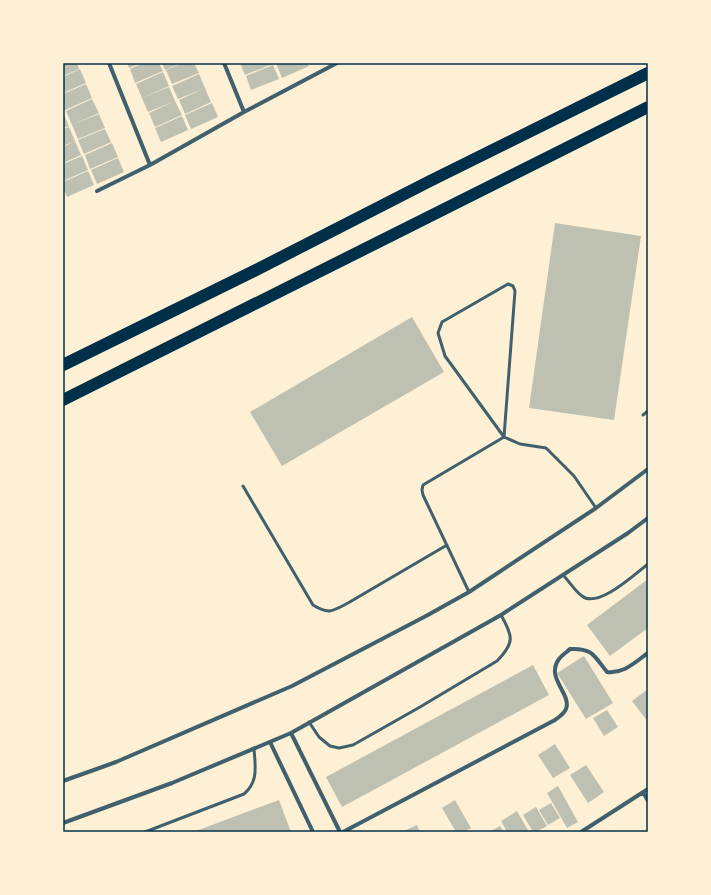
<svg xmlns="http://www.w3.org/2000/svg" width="711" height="895" font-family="'Libre Baskerville',serif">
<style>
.building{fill:#bec0b2}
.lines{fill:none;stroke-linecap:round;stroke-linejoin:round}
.service{stroke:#3f606c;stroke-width:3}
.minor{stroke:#3f606c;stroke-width:4}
.motorway{stroke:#003049;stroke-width:12}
.neatline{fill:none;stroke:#003049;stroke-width:1.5}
</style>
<rect width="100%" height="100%" fill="#fdf0d5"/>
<path class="building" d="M 63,63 L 77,63 L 79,69 L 63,76 Z
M 127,63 L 141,63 L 129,68 Z
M 143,63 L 159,63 L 163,71 L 135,83 L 130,69 Z
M 162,63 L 181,63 L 165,70 Z
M 183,63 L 194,63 L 199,73 L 172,84 L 166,70 Z
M 240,63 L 275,63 L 245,75 Z
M 276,63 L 307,63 L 309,66 L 282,78 Z
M 273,65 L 279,79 L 251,90 L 246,76 Z
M 80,69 L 86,83 L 63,93 L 63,77 Z
M 163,72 L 169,86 L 142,98 L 136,84 Z
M 199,74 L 205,88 L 178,99 L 172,86 Z
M 86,84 L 92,98 L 65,110 L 63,105 L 63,94 Z
M 169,87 L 175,101 L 148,112 L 142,98 Z
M 205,88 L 211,102 L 185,114 L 179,100 Z
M 92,99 L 99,113 L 72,125 L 66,111 Z
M 175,101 L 182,115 L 155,127 L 149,113 Z
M 212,103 L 218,117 L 191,129 L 185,115 Z
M 63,113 L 69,126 L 63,128 Z
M 99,114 L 105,128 L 78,139 L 72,125 Z
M 182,116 L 188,130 L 161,142 L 155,128 Z
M 69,127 L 75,141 L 63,146 L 63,129 Z
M 105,129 L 111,142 L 84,154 L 78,140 Z
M 75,141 L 81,155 L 63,163 L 63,147 Z
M 112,143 L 118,157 L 90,169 L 85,155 Z
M 82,156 L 88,170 L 63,181 L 63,164 Z
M 118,158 L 124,172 L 97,184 L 91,170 Z
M 88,171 L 94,185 L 67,197 L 63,187 L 63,182 Z
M 555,223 L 641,236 L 614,420 L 529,408 Z
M 412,317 L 444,372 L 282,466 L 250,412 Z
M 648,579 L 648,628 L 610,656 L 587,625 Z
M 584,656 L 613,703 L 586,719 L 557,673 Z
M 533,665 L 549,695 L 342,807 L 326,777 Z
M 648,689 L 648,722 L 632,701 Z
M 607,710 L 618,727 L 604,736 L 593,718 Z
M 555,744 L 570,768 L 553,778 L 538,755 Z
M 586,765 L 604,792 L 588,803 L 570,775 Z
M 558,786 L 578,822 L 567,828 L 547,793 Z
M 279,800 L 291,832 L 193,832 Z
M 455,800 L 471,828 L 464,832 L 456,832 L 442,808 Z
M 551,803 L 560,818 L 548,825 L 539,810 Z
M 536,807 L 547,826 L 536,832 L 533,832 L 523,815 Z
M 517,811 L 529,832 L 507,832 L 501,821 Z
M 417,825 L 420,832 L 401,832 Z
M 500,826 L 504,832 L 489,832 Z"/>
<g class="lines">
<path class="service" d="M 643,415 L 648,411
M 243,486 L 313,605 C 329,615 333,611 348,603 L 447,545
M 563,575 C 569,581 575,591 582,596 C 598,609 635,574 648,564
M 469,592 L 423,495 L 422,490 L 423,485 L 504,437 L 515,291 L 513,286 L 508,284 L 442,322 L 438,333 L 445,356 L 504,437 L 520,444 L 546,448 L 574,476 L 596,508
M 309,722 L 319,737 L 330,746 L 339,748 L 353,745 L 420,707 L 497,661 C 515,643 513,636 501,615
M 145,832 L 244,794 C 259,781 255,766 254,748"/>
<path class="minor" d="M 109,63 L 150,165
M 224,63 L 244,112
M 97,191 L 150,165 L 244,112 L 337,63
M 291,733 L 340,832
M 270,742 L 313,832
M 63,781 L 116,762 L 292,686 L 426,616 L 469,592 L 596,508 L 648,469
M 643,792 L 648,801
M 63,823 L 172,783 L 291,733 L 501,615 L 628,533 L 648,518
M 343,832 L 555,720 C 559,717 564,714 566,709 C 572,694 545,678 559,659 C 562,655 567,652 570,649 C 593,648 594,656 607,672 C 624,674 635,662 648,653
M 581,832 L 648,789"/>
<path class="motorway" d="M 63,365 L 254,271 L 430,181 L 648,73
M 63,400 L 648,107"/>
</g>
<rect width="711" height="895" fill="none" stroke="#fdf0d5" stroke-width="128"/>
<rect x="64" y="64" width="583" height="767" class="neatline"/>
</svg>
